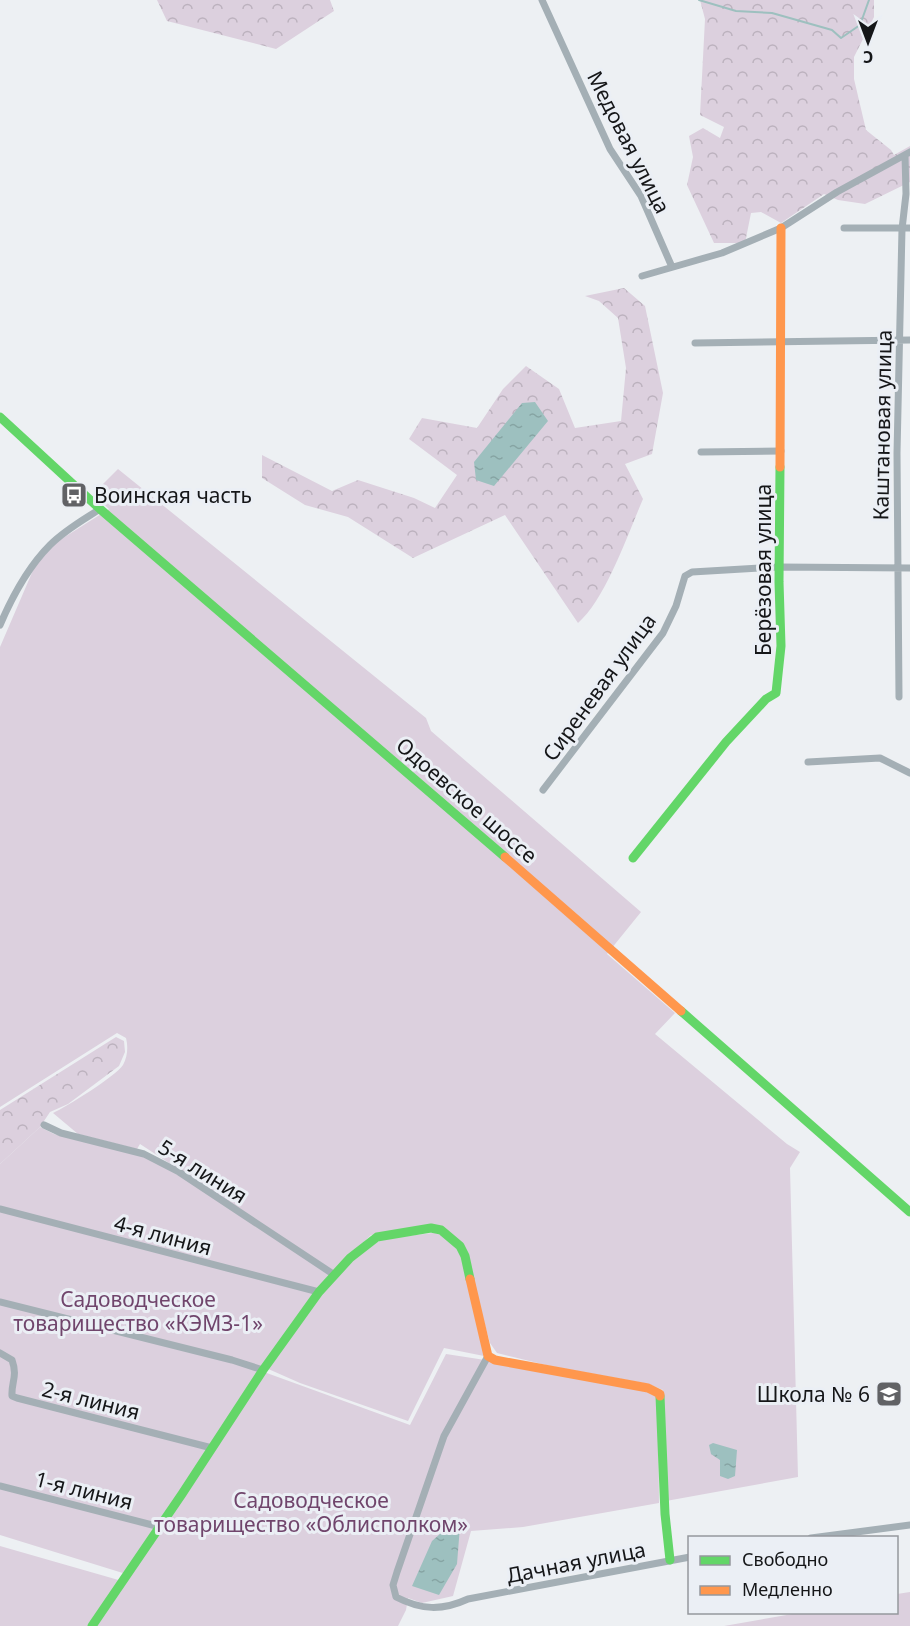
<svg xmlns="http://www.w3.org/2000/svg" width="910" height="1626" font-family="'Noto Sans',sans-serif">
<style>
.forest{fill:url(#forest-crowns)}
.garden{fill:#dcd0de}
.water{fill:url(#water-ripples)}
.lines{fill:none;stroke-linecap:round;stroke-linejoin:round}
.stream{stroke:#9dc0bf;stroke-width:2}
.street{stroke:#a4afb5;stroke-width:7}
.fast{stroke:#63d668;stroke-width:9}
.slow{stroke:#ff974d;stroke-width:9}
.labels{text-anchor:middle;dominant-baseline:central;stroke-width:6;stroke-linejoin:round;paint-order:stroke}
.street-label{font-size:21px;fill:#151618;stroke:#ebeff5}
.poi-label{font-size:21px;fill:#151618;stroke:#ebeff5;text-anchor:start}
.park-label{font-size:21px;fill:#70456c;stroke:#ebeff5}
</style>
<defs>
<pattern id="forest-crowns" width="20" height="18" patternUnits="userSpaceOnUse" patternTransform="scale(1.5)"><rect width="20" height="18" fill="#dcd0de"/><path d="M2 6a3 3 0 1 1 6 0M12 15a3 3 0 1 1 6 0" fill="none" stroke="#bcb2be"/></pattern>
<pattern id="water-ripples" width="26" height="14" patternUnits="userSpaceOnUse" patternTransform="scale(1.5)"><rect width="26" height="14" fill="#9dc0bf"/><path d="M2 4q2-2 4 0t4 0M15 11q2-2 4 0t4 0" fill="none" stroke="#86a4a3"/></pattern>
</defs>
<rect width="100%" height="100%" fill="#edf0f3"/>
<path class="forest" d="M 157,0 L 330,0 L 334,11 L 276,49 L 167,21 Z
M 700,0 L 874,0 L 874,17 L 854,57 L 854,79 L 866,130 L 891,150 L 894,155 L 910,146 L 910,182 L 865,204 L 838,200 L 824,194 L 781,223 L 761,212 L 751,213 L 745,243 L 714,243 L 687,185 L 693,157 L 689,136 L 703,128 L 720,138 L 724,127 L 700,115 L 705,19 Z
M 624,288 L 645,306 L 663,393 L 652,454 L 625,464 L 643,499 C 628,534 605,600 578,623 L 505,515 L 413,558 L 348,517 L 305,505 L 262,478 L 262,455 L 332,491 L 358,480 L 414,498 L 435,508 L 457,475 L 409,439 L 422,418 L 477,428 L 503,389 L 526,366 L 559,389 L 575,428 L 621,421 L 626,368 L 618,318 L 599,301 L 585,296 Z
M 116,1037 L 124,1041 L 125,1052 L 119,1066 L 68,1104 L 50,1112 L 40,1127 L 0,1164 L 0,1110 Z"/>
<path class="garden" d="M 118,469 L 426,718 L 431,731 L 641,912 L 607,954 L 675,1013 L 655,1034 L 787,1144 L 800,1152 L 790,1168 L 798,1477 L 666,1501 L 663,1390 L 649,1384 L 550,1366 L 497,1353 L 490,1343 L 462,1243 L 428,1226 L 371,1235 L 334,1271 L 140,1144 L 137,1149 L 78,1134 L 53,1113 C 66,1107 116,1076 123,1065 C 128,1056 128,1046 126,1038 L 117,1033 L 0,1107 L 0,647 L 34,568 L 52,545 L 109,509 L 93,494 Z
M 40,1127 L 54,1134 L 144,1156 L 175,1171 L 329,1274 L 126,1574 L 0,1535 L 0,1164 Z
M 441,1232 L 462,1252 L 484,1356 L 444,1348 L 408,1421 L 300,1383 L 266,1368 L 323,1289 L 354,1258 L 382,1239 Z
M 446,1354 L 485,1360 L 654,1393 L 658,1401 L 659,1503 L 523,1527 L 471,1531 L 453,1596 L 422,1603 L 408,1598 L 406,1610 L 398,1626 L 94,1626 L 264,1372 L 410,1425 Z
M 0,1546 L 122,1581 L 90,1626 L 0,1626 Z
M 910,1592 L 910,1626 L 724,1626 L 798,1613 L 896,1612 L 897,1594 Z"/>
<path class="water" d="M 535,402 L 548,421 L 494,486 L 476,480 L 474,462 L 522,403 Z
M 713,1443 L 737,1450 L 735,1476 L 728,1479 L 720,1476 L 720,1460 L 711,1454 L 709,1445 Z
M 449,1526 L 460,1526 L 457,1564 L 439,1595 L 412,1586 L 432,1541 Z"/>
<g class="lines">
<path class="stream" d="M 699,0 L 736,11 L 772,13 L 832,30 L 841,38 L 860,25 L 869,0"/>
<path class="street" d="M 542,0 L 610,149 L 641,196 L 672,267
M 844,228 L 910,228
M 642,276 L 722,253 L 781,228 L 837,192 L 910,152
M 695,343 L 910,340
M 701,452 L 781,451
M 0,625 C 12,597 28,567 50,545 C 65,530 83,520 100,509
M 899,697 L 897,453 L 902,229 L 906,194 L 905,155
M 808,762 L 880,758 L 910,773
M 543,790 L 663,633 L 676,606 L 685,576 L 692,572 L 779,567 L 910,568
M 44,1125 L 61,1133 L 144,1154 L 179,1172 L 333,1274
M 0,1209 L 319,1292
M 0,1302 L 232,1360 L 263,1370
M 0,1353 L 12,1360 C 18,1377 11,1382 12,1396 L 17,1398 L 212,1448
M 488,1356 L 444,1436 L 397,1572 L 393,1585 L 396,1597 C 421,1610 442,1611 468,1599 L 690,1557
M 0,1486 L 160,1527
M 811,1538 L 910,1525"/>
<path class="fast" d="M 0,417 L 100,509 L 505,857
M 633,858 L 726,742 L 766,699 L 776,693 L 781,646 L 779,582 L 780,467
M 681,1011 L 910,1212
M 660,1396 L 665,1514 L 670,1560
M 92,1626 L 182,1494 L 263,1370 L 319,1292 L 350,1258 L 377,1237 L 431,1228 L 441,1230 L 460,1246 L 465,1256 L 470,1279"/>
<path class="slow" d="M 780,467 L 781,228
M 505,857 L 681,1011
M 470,1279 L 488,1356 L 495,1360 L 648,1388 L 660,1394 L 660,1396"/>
</g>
<defs>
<symbol id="bus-square" viewBox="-11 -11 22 22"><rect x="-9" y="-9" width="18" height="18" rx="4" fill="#616265" stroke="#ebeff5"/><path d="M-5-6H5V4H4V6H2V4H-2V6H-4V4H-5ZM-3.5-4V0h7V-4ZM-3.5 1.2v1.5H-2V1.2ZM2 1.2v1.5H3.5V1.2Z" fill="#fff"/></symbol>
<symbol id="school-square" viewBox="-11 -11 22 22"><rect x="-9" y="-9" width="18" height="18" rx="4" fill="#616265" stroke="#ebeff5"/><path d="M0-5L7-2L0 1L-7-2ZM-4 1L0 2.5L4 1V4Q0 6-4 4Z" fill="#fff"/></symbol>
</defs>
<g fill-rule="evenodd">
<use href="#bus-square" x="59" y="480" width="30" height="30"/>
<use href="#school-square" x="874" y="1379" width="30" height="30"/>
</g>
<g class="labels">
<g class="street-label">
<text transform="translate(629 142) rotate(63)">Медовая улица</text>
<text transform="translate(882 425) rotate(-89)">Каштановая улица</text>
<text transform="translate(763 570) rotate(-90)">Берёзовая улица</text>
<text transform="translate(599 687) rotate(-54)">Сиреневая улица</text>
<text transform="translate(467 800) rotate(41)">Одоевское шоссе</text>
<text transform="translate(203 1171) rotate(32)">5-я линия</text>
<text transform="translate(163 1235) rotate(15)">4-я линия</text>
<text transform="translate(91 1400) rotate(14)">2-я линия</text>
<text transform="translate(84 1490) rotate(14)">1-я линия</text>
<text transform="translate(576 1562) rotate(-11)">Дачная улица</text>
</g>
<g class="poi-label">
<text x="94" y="495">Воинская часть</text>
<text x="870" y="1394" text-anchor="end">Школа № 6</text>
</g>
<g class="park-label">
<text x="138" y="1299">Садоводческое<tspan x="138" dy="24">товарищество «КЭМЗ-1»</tspan></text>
<text x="311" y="1500">Садоводческое<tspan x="311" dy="24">товарищество «Облисполком»</tspan></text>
</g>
</g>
<rect x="688" y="1536" width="210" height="78" fill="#ebeff5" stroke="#95989d" stroke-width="1.5"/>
<rect x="700" y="1556" width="30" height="9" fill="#63d668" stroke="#95989d" stroke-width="1.5"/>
<text x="742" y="1566" font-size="18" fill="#151618">Свободно</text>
<rect x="700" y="1586" width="30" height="9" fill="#ff974d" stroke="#95989d" stroke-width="1.5"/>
<text x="742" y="1596" font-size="18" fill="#151618">Медленно</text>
<g transform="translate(868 42) rotate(180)" stroke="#ebeff5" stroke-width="4.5" paint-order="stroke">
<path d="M0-4.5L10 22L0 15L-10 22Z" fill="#151618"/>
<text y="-9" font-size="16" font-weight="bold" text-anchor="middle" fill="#151618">С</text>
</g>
</svg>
